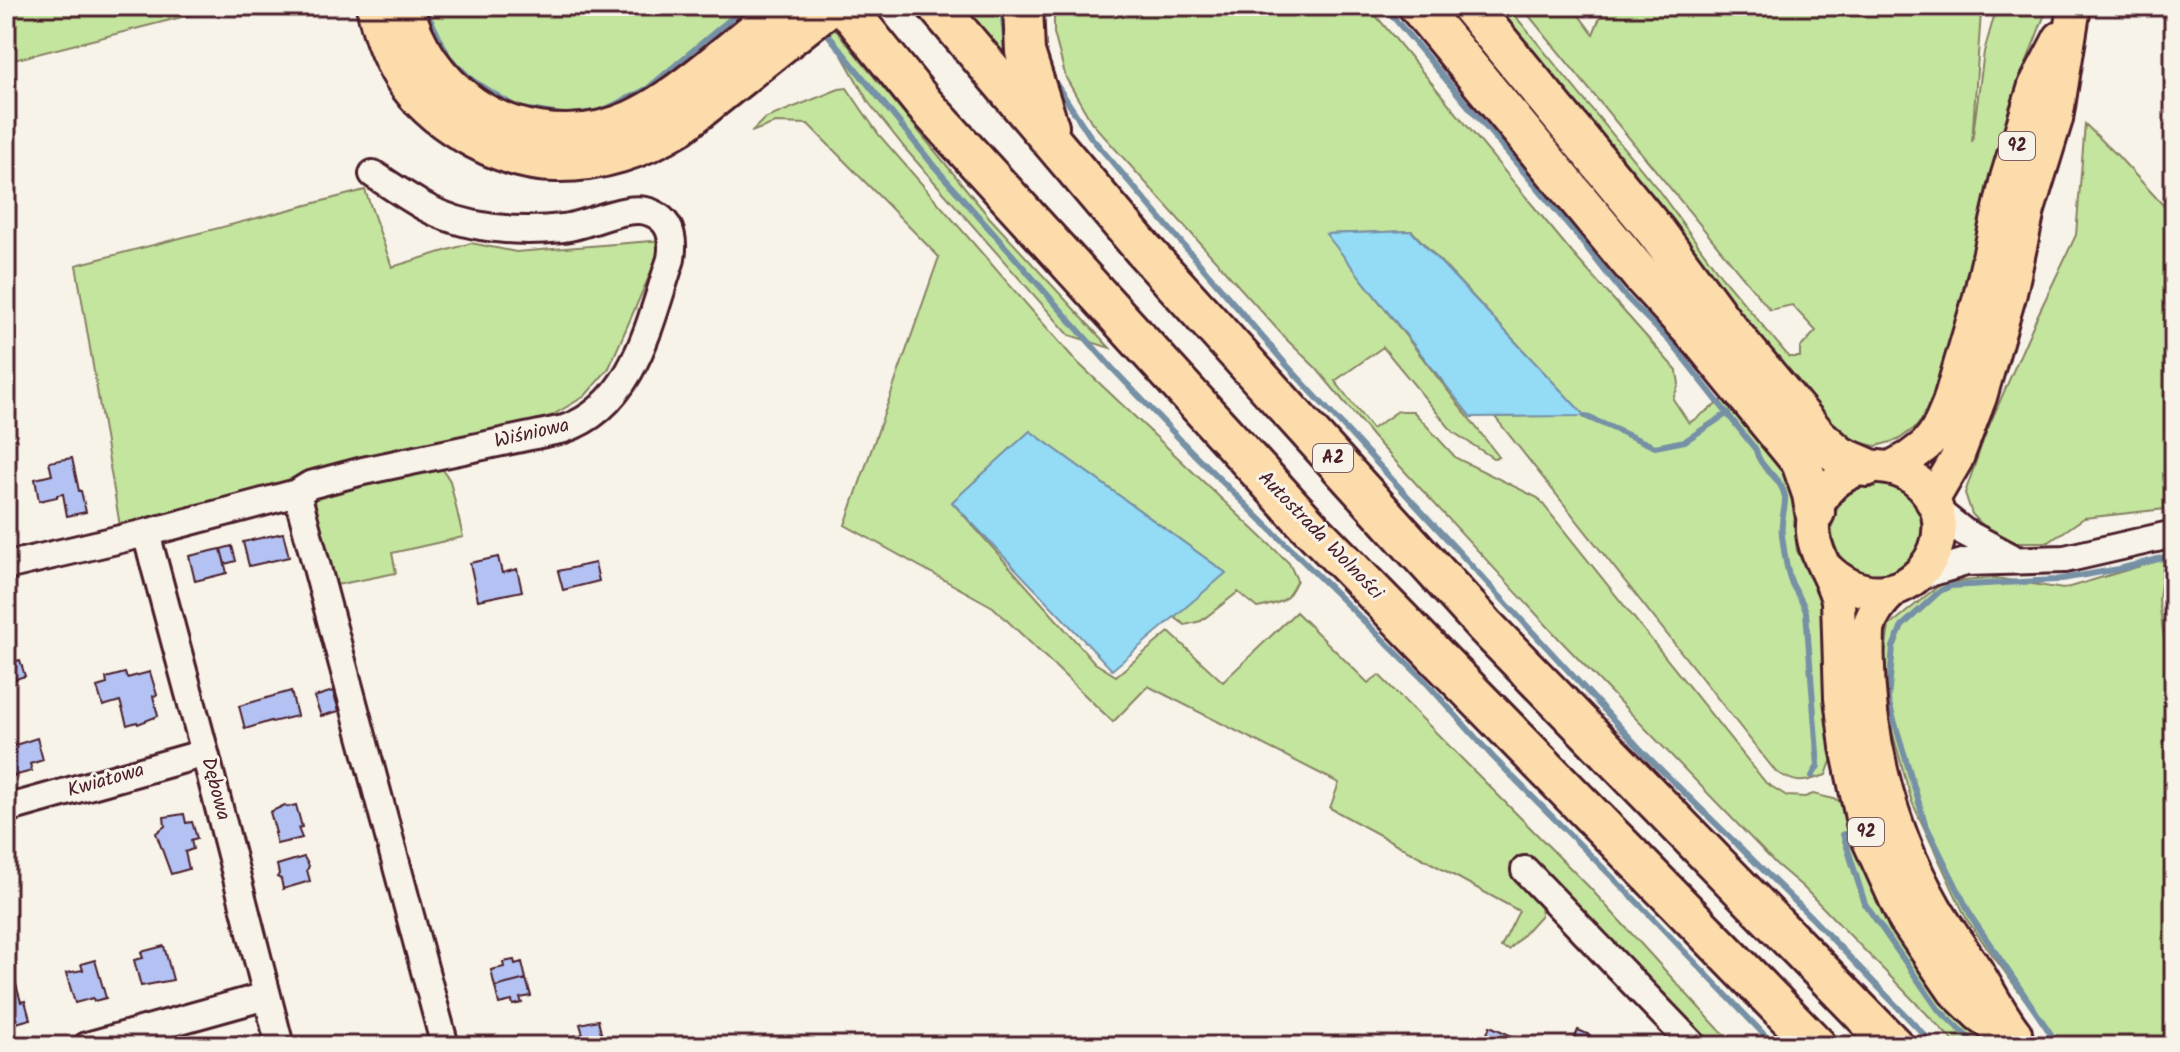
<svg xmlns="http://www.w3.org/2000/svg" width="2180" height="1052" font-family="Kalam,sans-serif">
<style>
.green{fill:#c4e59e;stroke:#878264;stroke-width:2}
.water{fill:#94dbf6;stroke:#7690a5;stroke-width:2}
.lines{fill:none;stroke-linecap:round;stroke-linejoin:round}
.stream{stroke:#7690a5;stroke-width:6}
.building{fill:#b3c2f2;stroke:#4a1f2b;stroke-width:2}
.minor-casing{stroke:#4a1f2b;stroke-width:32}
.major-casing{stroke:#4a1f2b;stroke-width:38}
.highway-casing{stroke:#4a1f2b;stroke-width:44}
.minor{stroke:#f7f3e8;stroke-width:26}
.major{stroke:#fddcac;stroke-width:32}
.highway{stroke:#fddcac;stroke-width:38}
.labels{text-anchor:middle;dominant-baseline:central;stroke-width:6;stroke-linejoin:round;paint-order:stroke}
.shield{fill:#f7f3e8;stroke:#7e5f64;stroke-width:2}
.shield-label{font-size:18px;font-weight:bold;fill:#4a1f2b}
.street-label{font-size:20px;fill:#4a1f2b;stroke:#f7f3e8}
</style>
<rect width="100%" height="100%" fill="#f7f3e8"/>
<filter id="ink" filterUnits="userSpaceOnUse"><feTurbulence type="fractalNoise" baseFrequency=".0125" numOctaves="2"/><feDisplacementMap in="SourceGraphic" scale="16" xChannelSelector="R" yChannelSelector="G"/><feConvolveMatrix kernelMatrix="1 2 1 2 8 2 1 2 1" color-interpolation-filters="sRGB"/></filter>
<g filter="url(#ink)">
<path class="green" d="M 6,6 L 225,6 L 6,62 Z
M 417,6 L 744,6 L 752,16 L 649,99 L 574,122 L 490,104 L 450,71 Z
M 805,6 L 831,24 L 989,217 L 1110,348 L 1069,335 L 908,152 L 869,103 L 834,41 Z
M 963,6 L 1010,6 L 1020,80 Z
M 1054,6 L 1368,6 L 1573,254 L 1677,371 L 1679,384 L 1673,399 L 1689,423 L 1730,395 L 1793,476 L 1797,494 L 1794,524 L 1797,551 L 1814,583 L 1823,608 L 1827,728 L 1833,756 L 1826,775 C 1802,783 1799,785 1776,772 L 1495,417 L 1584,415 L 1412,231 L 1327,234 L 1499,457 L 1493,458 L 1453,432 L 1383,347 L 1335,381 L 1372,429 L 1398,411 L 1413,411 L 1456,458 L 1538,498 L 1766,783 L 1787,796 L 1805,797 L 1813,794 L 1838,800 L 1849,815 L 1952,1007 L 1994,1046 L 1956,1044 L 1803,887 L 1776,864 L 1563,643 L 1374,438 L 1316,368 L 1287,340 L 1092,123 L 1066,78 L 1054,33 Z
M 1494,6 L 1507,6 L 1656,187 L 1721,276 L 1789,357 L 1800,357 L 1800,348 L 1816,331 L 1792,305 L 1770,310 L 1521,6 L 1572,6 L 1593,34 L 1605,6 L 1985,6 L 1981,12 L 1972,142 L 1984,52 L 1997,6 L 2048,6 L 2010,105 L 1993,168 L 1956,327 L 1929,411 L 1916,427 L 1898,440 L 1876,446 L 1841,439 L 1724,298 L 1671,220 Z
M 847,88 L 879,135 L 1075,360 L 1289,563 L 1297,580 C 1285,605 1282,602 1257,608 L 1238,592 L 1201,621 L 1185,625 L 1174,617 L 1225,572 L 1030,431 L 952,502 L 1095,663 L 1116,676 L 1169,632 L 1223,682 L 1296,612 L 1368,683 L 1379,675 L 1589,887 L 1734,1046 L 1702,1046 L 1539,899 L 1541,915 L 1509,950 L 1501,947 L 1519,911 L 1330,808 L 1339,783 L 1148,686 L 1113,722 L 993,607 L 845,525 L 939,257 L 808,124 L 775,123 L 751,132 L 764,119 L 839,89 Z
M 2085,124 L 2116,154 L 2174,217 L 2174,508 L 2084,518 L 2049,542 L 2013,542 L 1988,531 L 1972,514 L 1965,493 L 1985,435 L 2035,321 L 2076,235 Z
M 365,190 L 392,267 L 471,243 L 516,252 L 665,240 L 609,368 L 585,396 L 551,416 L 120,526 L 76,265 Z
M 442,468 L 450,481 L 463,537 L 392,553 L 396,573 L 331,586 L 306,494 Z
M1832 530a46 46 0 1 1 92 0a46 46 0 1 1-92 0Z
M 2164,559 L 2159,600 L 2172,702 L 2174,704 L 2174,1046 L 2061,1046 L 2053,1038 L 1967,920 L 1912,802 L 1880,688 L 1889,626 L 1942,583 L 1996,578 L 2063,589 Z"/>
<path class="water" d="M 1411,231 L 1585,416 L 1471,417 L 1326,234 Z
M 1030,431 L 1226,573 L 1112,670 L 952,502 Z"/>
<g class="lines">
<path class="stream" d="M 426,6 L 429,17 L 449,57 L 472,80 L 517,108 L 566,116 L 602,111 L 647,89 L 740,11
M 981,6 L 986,9 L 1002,11
M 1002,6 L 1006,49
M 1384,6 L 1576,234 L 1624,295 L 1673,345 L 1756,450 C 1759,469 1782,477 1785,497 C 1786,507 1780,521 1782,535 C 1784,550 1786,570 1792,584 C 1797,594 1803,601 1806,612 L 1818,766 L 1812,776
M 822,27 L 934,166 L 1112,368 L 1193,453 L 1423,679 L 1493,757 L 1641,906 L 1775,1046
M 1052,78 L 1090,136 L 1283,361 L 1645,754 L 1811,917 L 1935,1046
M 1585,416 L 1655,447 L 1685,441 L 1728,413
M 1843,834 L 1865,904 L 1938,1009 L 1977,1046
M 2059,1046 L 1972,918 L 1925,823 L 1888,700 L 1893,647 L 1902,626 L 1940,591 L 1950,586 L 2056,580 L 2119,569 L 2174,555"/>
</g>
<path class="building" d="M 72,458 L 79,491 L 81,491 L 86,512 L 67,516 L 63,494 L 57,495 L 57,497 L 39,501 L 35,479 L 52,475 L 49,462 Z
M 283,533 L 289,557 L 249,566 L 243,542 Z
M 232,546 L 236,561 L 225,564 L 221,549 Z
M 221,549 L 227,573 L 195,581 L 189,556 Z
M 498,557 L 502,573 L 517,569 L 522,591 L 478,600 L 470,563 Z
M 595,563 L 599,581 L 563,590 L 558,571 Z
M 20,660 L 25,676 L 6,682 L 6,664 Z
M 150,672 L 157,695 L 153,696 L 158,716 L 138,724 L 137,722 L 127,725 L 120,701 L 103,706 L 97,687 L 107,684 L 106,678 L 125,673 L 127,678 Z
M 291,691 L 297,716 L 272,722 L 271,721 L 245,729 L 239,706 Z
M 333,691 L 339,711 L 321,716 L 314,697 Z
M 37,738 L 43,760 L 30,764 L 32,771 L 6,778 L 6,748 Z
M 285,805 L 288,807 L 296,805 L 302,827 L 298,828 L 302,838 L 277,844 L 274,833 L 276,833 L 270,812 Z
M 184,814 L 186,823 L 192,822 L 197,838 L 191,840 L 193,849 L 185,852 L 189,869 L 171,874 L 156,833 L 165,826 L 164,817 Z
M 304,857 L 309,866 L 307,870 L 310,881 L 283,889 L 281,879 L 277,877 L 279,874 L 277,865 Z
M 164,946 L 173,980 L 141,986 L 134,960 L 143,958 L 141,952 Z
M 95,960 L 106,998 L 94,1001 L 93,998 L 75,1003 L 66,973 L 83,970 L 81,964 Z
M 514,960 L 515,964 L 522,962 L 526,979 L 495,987 L 491,970 L 504,967 L 503,962 Z
M 526,979 L 531,996 L 520,998 L 522,1003 L 513,1005 L 512,1001 L 499,1004 L 495,987 Z
M 15,981 L 21,1002 L 25,1001 L 30,1019 L 13,1024 L 10,1015 L 6,1014 L 6,984 Z
M 598,1020 L 604,1046 L 574,1046 L 572,1037 L 583,1034 L 580,1024 Z
M 1490,1026 L 1523,1041 L 1521,1046 L 1492,1046 L 1493,1043 L 1485,1039 Z
M 1578,1030 L 1590,1035 L 1586,1046 L 1571,1046 Z
M 240,1035 L 246,1046 L 225,1046 L 223,1040 Z"/>
<g class="lines">
<defs>
<path id="minor" d="M 297,493 L 445,1046
M 1935,509 L 1964,532 L 2011,557
M 146,533 L 205,753 L 280,1046
M 6,566 L 146,533 L 297,493 L 310,485 L 363,471 L 564,429 C 634,406 650,321 671,259 C 674,240 672,222 652,213 C 630,202 587,226 563,228 C 517,233 465,229 425,207 C 407,197 390,185 373,174
M 1916,577 L 1966,562 L 2065,559 L 2174,534
M 6,809 L 205,753
M 1525,870 L 1694,1046
M 87,1046 L 266,996"/>
<path id="major" d="M 1890,468 L 1909,458 L 1926,445 L 1937,431 L 1949,403 L 1979,301 L 2007,178 L 2035,86 L 2060,38
M 1932,501 L 1956,460 L 1980,397 L 2010,293 L 2028,210 L 2056,119 L 2073,13
M 1826,568 C 1900,640 1983,529 1913,478 C 1871,449 1810,480 1813,532 C 1815,556 1832,577 1838,600 L 1841,698 L 1847,747 L 1865,832 L 1905,920 L 1954,991 L 1979,1015 L 2021,1046
M 1895,589 C 1882,600 1871,613 1868,631 C 1864,728 1887,824 1935,908 C 1948,930 1962,950 1976,970 C 1989,991 2000,1014 2015,1033"/>
<path id="highway" d="M 376,6 C 382,34 392,62 409,85 C 440,126 506,163 558,162 C 603,162 643,148 680,125 L 829,6
M 404,6 C 413,46 438,81 471,105 C 491,119 514,128 539,132 C 611,143 656,111 710,68 C 735,47 761,27 786,6
M 845,6 L 924,104 L 1308,525 L 1817,1046
M 937,6 L 1143,249 L 1485,626 L 1894,1046
M 1023,6 L 1025,52 L 1049,127
M 1418,6 L 1640,274 L 1701,340 L 1801,462 L 1812,494 L 1815,512
M 1470,6 L 1657,233 L 1723,323 L 1818,437 L 1840,456 L 1866,467"/>
</defs>
<use href="#minor" class="minor-casing"/>
<use href="#major" class="major-casing"/>
<use href="#highway" class="highway-casing"/>
<use href="#minor" class="minor"/>
<use href="#major" class="major"/>
<use href="#highway" class="highway"/>
</g>
</g>
<g class="labels">
<g class="shield">
<rect x="1999" y="132" width="36" height="28" rx="6"/>
<rect x="1313" y="444" width="40" height="28" rx="6"/>
<rect x="1848" y="818" width="36" height="28" rx="6"/>
</g>
<g class="shield-label">
<text x="2017" y="146">92</text>
<text x="1333" y="458">A2</text>
<text x="1866" y="832">92</text>
</g>
<g class="street-label">
<text transform="translate(532 434) rotate(-13)">Wiśniowa</text>
<text transform="translate(1320 536) rotate(46)">Autostrada Wolności</text>
<text transform="translate(106 781) rotate(-16)">Kwiatowa</text>
<text transform="translate(215 789) rotate(75)">Dębowa</text>
</g>
</g>
<rect width="2180" height="1052" fill="none" stroke="#f7f3e8" stroke-width="32"/>
<rect x="16" y="16" width="2148" height="1020" fill="none" stroke="#4a1f2b" stroke-width="3" filter="url(#ink)"/>
</svg>
